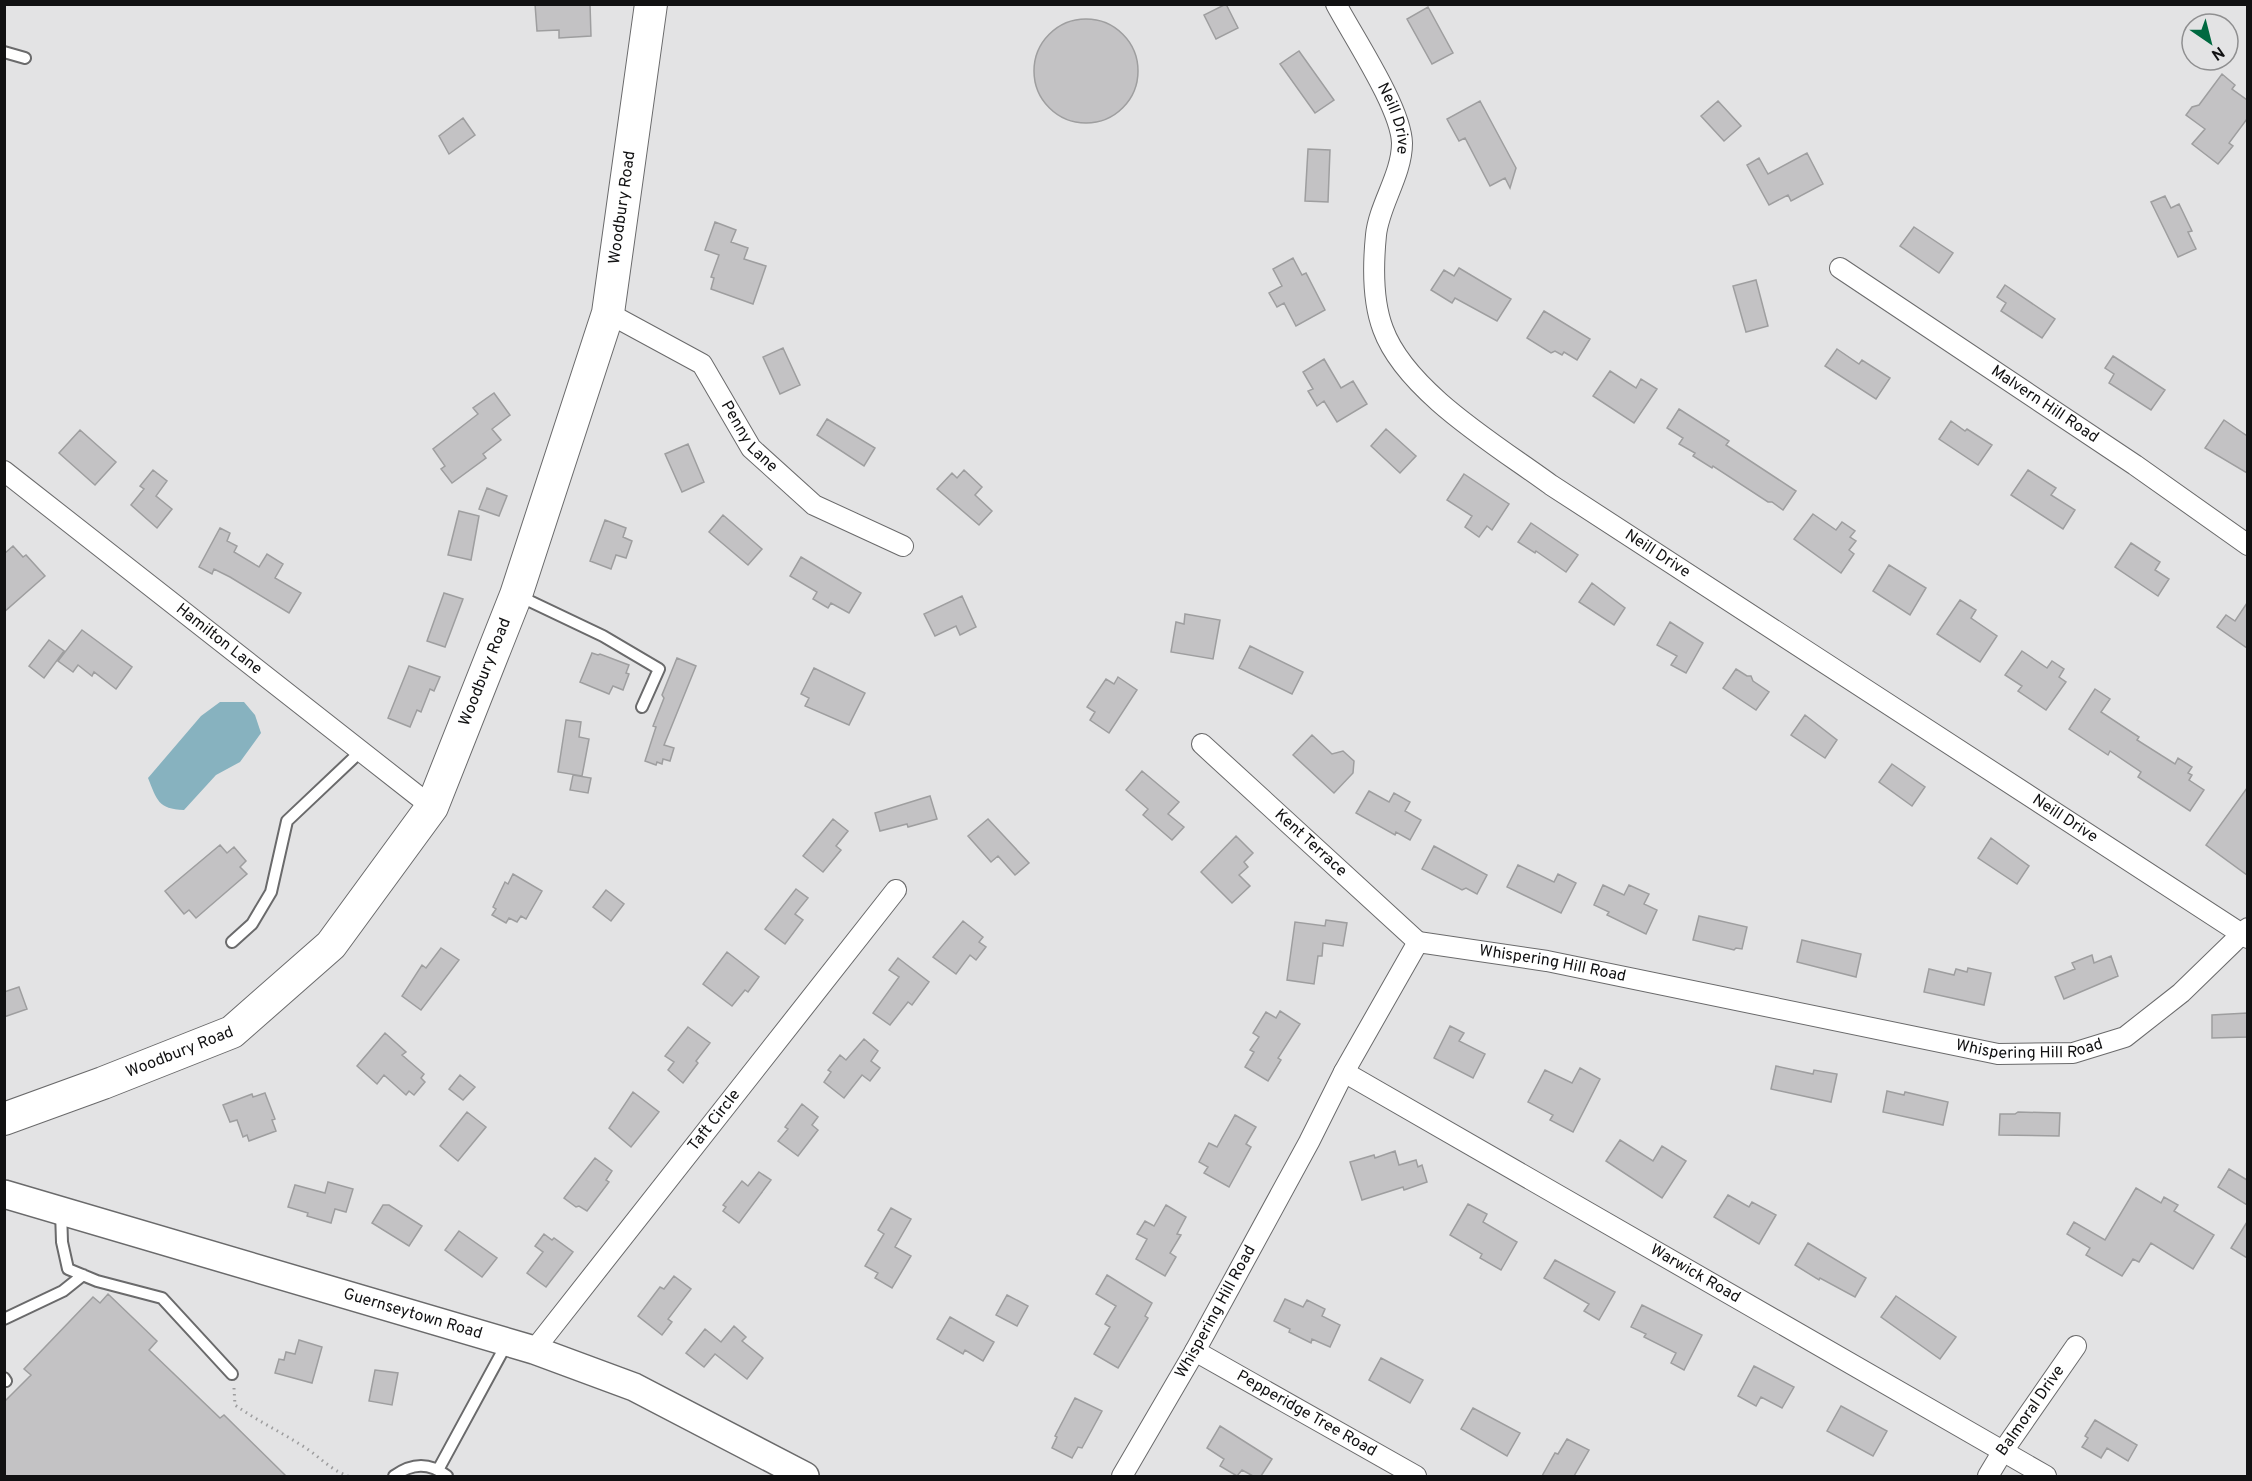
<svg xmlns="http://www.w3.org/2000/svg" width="2252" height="1481" font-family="Overpass,sans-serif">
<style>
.water{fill:#87b2bf}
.building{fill:#c3c2c4;stroke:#9e9e9f;stroke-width:1.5}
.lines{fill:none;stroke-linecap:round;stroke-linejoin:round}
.lane-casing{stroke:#6a6a6b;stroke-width:14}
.street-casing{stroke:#6a6a6b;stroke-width:22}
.secondary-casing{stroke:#6a6a6b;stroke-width:30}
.primary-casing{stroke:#6a6a6b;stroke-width:34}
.path{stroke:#9d9d9e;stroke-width:3;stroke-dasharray:1.5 4.5;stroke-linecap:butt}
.lane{stroke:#fff;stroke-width:10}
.street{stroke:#fff;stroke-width:20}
.secondary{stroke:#fff;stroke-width:27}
.primary{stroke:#fff;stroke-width:32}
.labels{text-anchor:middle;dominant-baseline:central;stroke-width:4.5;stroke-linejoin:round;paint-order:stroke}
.street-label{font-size:16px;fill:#111112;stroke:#e3e3e4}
</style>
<rect width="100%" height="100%" fill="#e3e3e4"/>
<path class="water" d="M 220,702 L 244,702 L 255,715 L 261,733 L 240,762 L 216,775 L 184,810 C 158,809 157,800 148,778 L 201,716 Z"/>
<path class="building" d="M 535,4 L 590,4 L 591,36 L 559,38 L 559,30 L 537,31 Z
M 1226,4 L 1238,28 L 1216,39 L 1204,15 Z
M 1428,7 L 1453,53 L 1432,64 L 1407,19 Z
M1034 71a52 52 0 1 1 104 0a52 52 0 1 1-104 0Z
M 1299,51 L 1334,100 L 1315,113 L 1280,64 Z
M 2222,74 L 2235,85 L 2232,89 L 2247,100 L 2247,119 L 2229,143 L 2233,146 L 2218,164 L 2192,144 L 2205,129 L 2186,115 L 2192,107 L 2199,105 Z
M 1480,101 L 1516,168 L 1510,188 L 1505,178 L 1490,186 L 1465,138 L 1459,141 L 1447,119 Z
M 1718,101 L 1741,126 L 1724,141 L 1701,116 Z
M 463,118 L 475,135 L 449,154 L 439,136 Z
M 1308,149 L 1330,150 L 1328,202 L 1305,201 Z
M 1807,153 L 1823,184 L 1791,201 L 1788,195 L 1769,205 L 1747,165 L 1759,158 L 1768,174 Z
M 2165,196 L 2171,208 L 2179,204 L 2192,231 L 2188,232 L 2196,249 L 2178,257 L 2151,202 Z
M 715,222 L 736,230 L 731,242 L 748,248 L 744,259 L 766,266 L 753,304 L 711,289 L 714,278 L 711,277 L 719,255 L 705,250 Z
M 1914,227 L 1953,253 L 1939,273 L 1900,246 Z
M 1293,258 L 1302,275 L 1306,273 L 1325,310 L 1296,326 L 1284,303 L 1277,307 L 1269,293 L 1282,286 L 1273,269 Z
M 1459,268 L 1511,299 L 1497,321 L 1455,298 L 1452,303 L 1431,290 L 1444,270 L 1454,276 Z
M 1756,280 L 1768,326 L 1746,332 L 1733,286 Z
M 2005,285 L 2055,319 L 2042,338 L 2001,311 L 2006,303 L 1997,297 Z
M 1544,311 L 1590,339 L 1577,360 L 1564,352 L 1562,355 L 1555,351 L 1551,353 L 1527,338 Z
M 783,348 L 800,385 L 780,394 L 763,357 Z
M 1837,349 L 1859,364 L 1862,360 L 1890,378 L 1876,399 L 1825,366 Z
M 2113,356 L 2165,390 L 2151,410 L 2109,383 L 2114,374 L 2105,368 Z
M 1324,359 L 1341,388 L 1353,381 L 1367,404 L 1337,422 L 1324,401 L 1317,406 L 1308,391 L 1313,389 L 1303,372 Z
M 1610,371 L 1636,388 L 1641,379 L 1657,389 L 1634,423 L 1593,396 Z
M 494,393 L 510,415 L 492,429 L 501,440 L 483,454 L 486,458 L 452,483 L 441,469 L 445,466 L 433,449 L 478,414 L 473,408 Z
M 1679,409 L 1729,441 L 1726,445 L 1796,491 L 1783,510 L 1772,502 L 1768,502 L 1713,466 L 1712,468 L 1693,456 L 1695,453 L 1679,444 L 1683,438 L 1667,428 Z
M 827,419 L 875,448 L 864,466 L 817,435 Z
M 2224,420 L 2247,436 L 2247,473 L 2205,448 Z
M 1951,421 L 1965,431 L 1967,429 L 1992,445 L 1978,465 L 1939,439 Z
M 1386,429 L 1416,456 L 1400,473 L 1371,446 Z
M 80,430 L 116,462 L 95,485 L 59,453 Z
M 688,444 L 704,482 L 682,492 L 665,454 Z
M 153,470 L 167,481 L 156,496 L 172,509 L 157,528 L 131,505 L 144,489 L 140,486 Z
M 964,470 L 982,487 L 975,495 L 992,511 L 979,525 L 937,489 L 952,473 L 957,478 Z
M 2028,470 L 2056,488 L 2051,495 L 2075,510 L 2063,529 L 2011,495 Z
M 1464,474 L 1509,504 L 1492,530 L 1487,526 L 1479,537 L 1465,527 L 1472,516 L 1447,500 Z
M 487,488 L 507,496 L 499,516 L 479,509 Z
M 459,511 L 479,516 L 471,560 L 448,555 Z
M 1813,514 L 1836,530 L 1842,522 L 1855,531 L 1850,537 L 1856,541 L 1849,550 L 1854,554 L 1841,573 L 1794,539 Z
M 723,515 L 762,549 L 748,565 L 709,532 Z
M 605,520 L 626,528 L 623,537 L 632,541 L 626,558 L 616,555 L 611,569 L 590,561 Z
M 1531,523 L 1578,555 L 1566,572 L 1536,551 L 1535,553 L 1518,542 Z
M 220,528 L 230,533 L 227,541 L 237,546 L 234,552 L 259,567 L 267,554 L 283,564 L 275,578 L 301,593 L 289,613 L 230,577 L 214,569 L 212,574 L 199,567 Z
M 2131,543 L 2160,562 L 2155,570 L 2169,579 L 2158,596 L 2115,567 Z
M 13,546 L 23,557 L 26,555 L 45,576 L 4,612 L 4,554 Z
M 801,557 L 861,593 L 849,613 L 831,603 L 828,608 L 813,599 L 817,592 L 790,576 Z
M 1889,565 L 1926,588 L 1910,615 L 1873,591 Z
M 1592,583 L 1625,608 L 1614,625 L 1579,602 Z
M 444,593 L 463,599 L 445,647 L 427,641 Z
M 962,596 L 976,627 L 960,635 L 956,626 L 935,636 L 924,614 Z
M 1960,600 L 1976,610 L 1971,618 L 1997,636 L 1980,662 L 1937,634 Z
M 2247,603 L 2247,648 L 2217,627 L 2226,615 L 2235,621 Z
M 1185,614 L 1220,620 L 1213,659 L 1171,652 L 1176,622 L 1184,624 Z
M 1670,622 L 1703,643 L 1686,673 L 1671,665 L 1677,656 L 1657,645 Z
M 82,630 L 132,667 L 116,689 L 94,672 L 92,676 L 78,665 L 73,672 L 58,661 Z
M 49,640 L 64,651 L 44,678 L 29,666 Z
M 1250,646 L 1303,672 L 1292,694 L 1239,668 Z
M 2022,651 L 2047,668 L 2052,661 L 2064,669 L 2059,677 L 2066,682 L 2046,710 L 2018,691 L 2022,686 L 2005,675 Z
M 592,653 L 598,655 L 600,654 L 629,665 L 626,673 L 629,674 L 623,690 L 613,686 L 609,694 L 580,682 Z
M 677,658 L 696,666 L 664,745 L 674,748 L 670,761 L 663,759 L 662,764 L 657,762 L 656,765 L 645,761 L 656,727 L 653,726 L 664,698 L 662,695 Z
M 409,666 L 440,677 L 434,691 L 430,689 L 421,712 L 417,710 L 410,727 L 388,718 Z
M 814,668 L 865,693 L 849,725 L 805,706 L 809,698 L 801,694 Z
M 1736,669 L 1747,676 L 1751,676 L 1753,681 L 1769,692 L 1756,710 L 1723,688 Z
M 1118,677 L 1137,690 L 1109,733 L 1090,720 L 1095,712 L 1087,707 L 1106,679 L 1114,684 Z
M 2095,689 L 2110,699 L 2101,712 L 2139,737 L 2137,740 L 2175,764 L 2178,758 L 2192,767 L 2188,773 L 2192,775 L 2189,780 L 2204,790 L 2190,811 L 2138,777 L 2141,772 L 2110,751 L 2108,755 L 2069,729 Z
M 1805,715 L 1837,740 L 1825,758 L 1791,735 Z
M 566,720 L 581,722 L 579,737 L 589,739 L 582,776 L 558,772 Z
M 1312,735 L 1332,754 L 1343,751 L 1354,761 L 1353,773 L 1334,793 L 1293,755 Z
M 1892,764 L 1925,787 L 1912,806 L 1879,782 Z
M 1142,771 L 1179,802 L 1168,814 L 1184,827 L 1172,840 L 1143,815 L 1148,809 L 1126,790 Z
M 573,775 L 591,778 L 588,793 L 570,790 Z
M 2247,788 L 2247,875 L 2206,845 Z
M 1369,791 L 1389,802 L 1394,793 L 1410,802 L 1405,811 L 1421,820 L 1410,840 L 1396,832 L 1395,835 L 1356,813 Z
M 930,796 L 937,819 L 908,827 L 907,824 L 880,831 L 875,813 Z
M 833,819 L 848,831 L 836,846 L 841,850 L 823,872 L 803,856 Z
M 988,819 L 1029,863 L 1015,875 L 998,856 L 991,862 L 968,836 Z
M 1236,836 L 1253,853 L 1244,862 L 1248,867 L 1239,875 L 1250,886 L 1232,903 L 1201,872 Z
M 1991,838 L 2029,866 L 2017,884 L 1978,858 Z
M 220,845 L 227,853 L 234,847 L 246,861 L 240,867 L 247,874 L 196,918 L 189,910 L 184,914 L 165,891 Z
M 1434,846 L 1487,875 L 1477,894 L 1466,888 L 1462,890 L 1422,869 Z
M 1518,865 L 1554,882 L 1558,874 L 1576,883 L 1561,913 L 1507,887 Z
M 513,874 L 542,891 L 526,919 L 521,916 L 517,922 L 509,918 L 506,923 L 492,915 L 496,909 L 493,907 L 505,882 L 508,884 Z
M 1603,885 L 1624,895 L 1629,885 L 1649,894 L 1644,904 L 1657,910 L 1646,934 L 1607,915 L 1609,912 L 1594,905 Z
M 796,889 L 808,898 L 795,914 L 803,920 L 785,944 L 765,929 Z
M 606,890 L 624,904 L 611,921 L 593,907 Z
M 1699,916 L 1747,927 L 1742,949 L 1736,948 L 1734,950 L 1693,940 Z
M 1326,920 L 1347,923 L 1343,946 L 1323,943 L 1322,956 L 1318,956 L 1314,984 L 1287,980 L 1295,922 L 1325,926 Z
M 963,921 L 983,937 L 979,942 L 986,947 L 976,960 L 970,955 L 956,974 L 933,957 Z
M 1802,940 L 1861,954 L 1856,977 L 1797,962 Z
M 441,948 L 459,960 L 421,1010 L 402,996 L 422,965 L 426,968 Z
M 727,952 L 759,977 L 748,992 L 745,990 L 732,1006 L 703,984 Z
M 2092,955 L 2094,963 L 2111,956 L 2118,976 L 2064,999 L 2055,977 L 2075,969 L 2072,963 Z
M 898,958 L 929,982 L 912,1005 L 908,1002 L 890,1025 L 873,1013 L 899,977 L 889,970 Z
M 1968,968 L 1991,973 L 1984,1005 L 1924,992 L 1929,969 L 1954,975 L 1956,969 L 1967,972 Z
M 19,987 L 27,1009 L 4,1017 L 4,992 Z
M 1280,1011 L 1300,1024 L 1278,1058 L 1281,1060 L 1268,1081 L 1245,1067 L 1254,1052 L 1250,1050 L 1259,1037 L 1253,1033 L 1266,1012 L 1276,1018 Z
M 2247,1013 L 2247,1037 L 2212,1038 L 2212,1015 Z
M 1450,1026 L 1464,1033 L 1459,1041 L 1485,1054 L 1473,1078 L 1434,1058 Z
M 688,1027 L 710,1043 L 696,1061 L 698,1063 L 683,1083 L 668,1070 L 674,1062 L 665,1056 Z
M 385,1033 L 406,1052 L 402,1055 L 424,1074 L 421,1078 L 425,1082 L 414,1095 L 409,1091 L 406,1095 L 384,1075 L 377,1084 L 357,1066 Z
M 864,1039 L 878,1051 L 871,1061 L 880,1068 L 870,1081 L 862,1075 L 844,1098 L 824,1082 L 831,1072 L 828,1070 L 840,1055 L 846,1060 Z
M 1776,1066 L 1813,1074 L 1814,1070 L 1837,1074 L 1831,1102 L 1771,1089 Z
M 1580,1068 L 1600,1079 L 1573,1132 L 1550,1120 L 1553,1115 L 1528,1102 L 1545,1070 L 1572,1083 Z
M 460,1075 L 475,1087 L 463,1100 L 449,1089 Z
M 1887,1091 L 1904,1095 L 1905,1092 L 1948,1102 L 1943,1125 L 1883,1112 Z
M 633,1092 L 659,1112 L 631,1147 L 609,1128 Z
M 265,1093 L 275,1119 L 272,1120 L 276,1131 L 249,1141 L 247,1135 L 243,1137 L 237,1120 L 230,1122 L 223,1105 L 252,1094 L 253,1097 Z
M 802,1104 L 818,1117 L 812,1125 L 818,1130 L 798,1156 L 778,1141 L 788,1129 L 785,1127 Z
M 467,1112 L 486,1127 L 458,1161 L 440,1146 Z
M 2018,1112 L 2060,1113 L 2059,1136 L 1999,1135 L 2000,1114 L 2015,1114 Z
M 1235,1115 L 1256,1127 L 1246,1144 L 1251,1147 L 1229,1187 L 1204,1173 L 1208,1167 L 1199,1162 L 1209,1143 L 1217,1147 Z
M 1620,1140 L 1653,1161 L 1662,1146 L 1686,1161 L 1662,1198 L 1606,1161 Z
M 1395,1151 L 1399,1165 L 1416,1160 L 1418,1167 L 1422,1165 L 1427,1182 L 1404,1190 L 1403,1187 L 1362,1200 L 1350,1162 L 1374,1155 L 1375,1158 Z
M 595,1158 L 612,1171 L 606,1180 L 609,1182 L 587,1211 L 579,1206 L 576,1207 L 564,1198 Z
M 2229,1169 L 2247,1180 L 2247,1205 L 2218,1187 Z
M 759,1172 L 771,1180 L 739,1223 L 723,1211 L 726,1207 L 723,1205 L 742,1181 L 748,1186 Z
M 328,1182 L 353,1189 L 346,1212 L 335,1209 L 331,1223 L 307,1216 L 308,1213 L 288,1207 L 295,1185 L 325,1193 Z
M 2136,1188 L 2161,1203 L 2164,1197 L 2178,1205 L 2174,1211 L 2214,1235 L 2193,1269 L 2151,1243 L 2139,1262 L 2133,1259 L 2122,1276 L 2086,1255 L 2090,1248 L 2067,1234 L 2074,1222 L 2105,1240 Z
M 1728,1195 L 1749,1207 L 1752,1202 L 1776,1215 L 1759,1244 L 1714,1217 Z
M 1468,1204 L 1487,1214 L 1483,1222 L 1517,1242 L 1501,1270 L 1480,1258 L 1482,1254 L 1450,1235 Z
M 383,1205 L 389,1205 L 422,1226 L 409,1246 L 372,1223 Z
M 1166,1205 L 1186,1217 L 1177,1234 L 1181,1235 L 1170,1253 L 1176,1257 L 1165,1276 L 1136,1259 L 1147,1239 L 1137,1234 L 1145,1221 L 1154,1226 Z
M 891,1208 L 911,1219 L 895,1247 L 911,1256 L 892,1288 L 875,1278 L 878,1273 L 865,1266 L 884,1234 L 878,1230 Z
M 2247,1222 L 2247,1258 L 2231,1248 Z
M 459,1231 L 497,1258 L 482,1277 L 445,1250 Z
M 544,1234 L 552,1240 L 554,1238 L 573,1252 L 546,1287 L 527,1273 L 543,1252 L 535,1246 Z
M 1808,1243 L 1866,1278 L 1855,1297 L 1820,1278 L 1819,1280 L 1795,1265 Z
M 1555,1260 L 1615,1292 L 1599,1320 L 1584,1311 L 1589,1304 L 1544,1278 Z
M 1107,1275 L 1152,1303 L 1145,1316 L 1148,1318 L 1118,1368 L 1094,1354 L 1110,1327 L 1105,1324 L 1116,1306 L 1096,1294 Z
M 674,1276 L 691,1289 L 668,1319 L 672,1322 L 662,1335 L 638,1316 L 660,1287 L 664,1289 Z
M 108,1294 L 157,1341 L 149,1350 L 220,1418 L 224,1415 L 286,1476 L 4,1476 L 4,1402 L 31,1375 L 24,1369 L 93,1297 L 100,1303 Z
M 1007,1295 L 1028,1306 L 1017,1326 L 996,1315 Z
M 1896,1296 L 1956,1337 L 1940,1359 L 1881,1317 Z
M 1285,1299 L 1303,1307 L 1307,1300 L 1325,1309 L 1322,1316 L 1340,1325 L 1330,1347 L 1312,1339 L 1311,1343 L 1289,1332 L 1290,1329 L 1274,1321 Z
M 1642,1305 L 1702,1335 L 1684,1370 L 1671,1363 L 1676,1353 L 1644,1337 L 1646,1334 L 1631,1327 Z
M 950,1317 L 994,1342 L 983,1361 L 965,1350 L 963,1354 L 937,1339 Z
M 734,1326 L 746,1337 L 742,1341 L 763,1358 L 747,1379 L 715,1354 L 704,1367 L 686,1353 L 705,1329 L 721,1342 Z
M 299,1340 L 322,1347 L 312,1383 L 275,1373 L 279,1359 L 284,1360 L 286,1352 L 295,1354 Z
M 1381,1358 L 1423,1380 L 1410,1403 L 1369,1380 Z
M 1754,1366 L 1794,1387 L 1782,1408 L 1761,1397 L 1756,1406 L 1738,1396 Z
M 375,1370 L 398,1373 L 392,1405 L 369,1401 Z
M 1075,1398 L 1102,1411 L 1082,1448 L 1078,1447 L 1072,1458 L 1052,1448 L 1057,1437 L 1055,1436 Z
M 1841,1406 L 1887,1431 L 1873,1456 L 1827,1431 Z
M 1473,1408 L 1520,1433 L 1507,1456 L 1461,1429 Z
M 2095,1420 L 2137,1445 L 2128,1461 L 2107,1448 L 2101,1458 L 2082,1447 L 2088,1438 L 2085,1436 Z
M 1220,1426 L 1272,1459 L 1261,1476 L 1253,1476 L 1242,1470 L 1237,1476 L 1220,1466 L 1224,1459 L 1207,1448 Z
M 1567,1439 L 1589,1450 L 1574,1476 L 1542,1476 L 1555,1453 L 1558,1454 Z"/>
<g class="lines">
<defs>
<path id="lane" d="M 4,52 L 25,58
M 519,596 L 603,636 L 659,669 L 642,707
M 232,942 L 252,924 L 271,892 L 287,821 L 361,751
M 61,1211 L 62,1242 L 68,1269 L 97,1281 L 162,1298 L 232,1374
M 4,1319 L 63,1291 L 83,1275
M 4,1378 L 6,1381
M 438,1470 L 507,1343
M 394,1476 C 412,1463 429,1462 447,1476"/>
<g id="street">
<path id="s1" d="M 1336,4 C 1354,38 1401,108 1402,143 C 1402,175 1379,205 1376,235 C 1373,265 1372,300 1383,329 C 1406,392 1498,446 1551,485 L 2248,938"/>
<path id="s2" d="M 1840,268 L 2135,465 L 2248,545"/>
<path id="s3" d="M 608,313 L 702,364 L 751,448 L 814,505 L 903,546"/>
<path id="s4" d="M 4,471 L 432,807"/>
<path id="s5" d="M 1202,744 L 1418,942"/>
<path id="s6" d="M 1344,1072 L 2046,1476"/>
<path id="s7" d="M 534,1350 L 896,890"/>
<path id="s8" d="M 1195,1351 L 1416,1476"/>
<path id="s9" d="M 1122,1476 L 1195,1351 L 1309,1142 L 1344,1072 L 1418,942 L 1547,961 L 1998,1054 L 2073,1053 L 2125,1037 L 2181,993 L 2248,928"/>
<path id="s10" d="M 1988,1476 L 2003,1451 L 2076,1346"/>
</g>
<g id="secondary">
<path id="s11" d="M 4,1194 L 534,1350 L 634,1387 L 805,1476"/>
</g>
<g id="primary">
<path id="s12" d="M 4,1119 L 103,1083 L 232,1032 L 331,945 L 432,807 L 516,595 L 608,313 L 651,4"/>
</g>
</defs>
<use href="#lane" class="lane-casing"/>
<use href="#street" class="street-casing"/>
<use href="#secondary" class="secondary-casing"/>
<use href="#primary" class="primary-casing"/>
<path class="path" d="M 234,1388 L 235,1405 C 256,1420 279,1431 301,1445 C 317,1454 330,1470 348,1476"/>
<use href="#lane" class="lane"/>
<use href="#street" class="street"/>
<use href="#secondary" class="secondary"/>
<use href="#primary" class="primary"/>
</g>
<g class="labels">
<g class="street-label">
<text stroke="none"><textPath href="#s1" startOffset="129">Neill Drive</textPath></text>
<text stroke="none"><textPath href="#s12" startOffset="1178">Woodbury Road</textPath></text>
<text stroke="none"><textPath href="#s2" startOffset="246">Malvern Hill Road</textPath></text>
<text stroke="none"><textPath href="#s3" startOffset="194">Penny Lane</textPath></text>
<text stroke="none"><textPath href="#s1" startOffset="705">Neill Drive</textPath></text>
<text stroke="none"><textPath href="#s4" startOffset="273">Hamilton Lane</textPath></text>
<text stroke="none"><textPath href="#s12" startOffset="692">Woodbury Road</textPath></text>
<text stroke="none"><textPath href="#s1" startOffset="1191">Neill Drive</textPath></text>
<text stroke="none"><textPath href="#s5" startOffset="147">Kent Terrace</textPath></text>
<text stroke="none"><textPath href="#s9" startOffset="747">Whispering Hill Road</textPath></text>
<text stroke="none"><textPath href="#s9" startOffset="1233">Whispering Hill Road</textPath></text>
<text stroke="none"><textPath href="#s12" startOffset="188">Woodbury Road</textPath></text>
<text stroke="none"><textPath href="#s7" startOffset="292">Taft Circle</textPath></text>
<text stroke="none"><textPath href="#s6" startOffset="405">Warwick Road</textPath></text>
<text stroke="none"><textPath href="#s9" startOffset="189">Whispering Hill Road</textPath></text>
<text stroke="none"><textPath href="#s11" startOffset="426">Guernseytown Road</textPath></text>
<text stroke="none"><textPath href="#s10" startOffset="78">Balmoral Drive</textPath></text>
<text stroke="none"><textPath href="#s8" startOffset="128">Pepperidge Tree Road</textPath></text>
</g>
</g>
<rect width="2252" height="1481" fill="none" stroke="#111112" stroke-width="12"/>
<g transform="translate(2210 42) rotate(145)"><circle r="28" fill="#e3e3e4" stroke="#8f8f90" stroke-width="1.5"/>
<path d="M0-4.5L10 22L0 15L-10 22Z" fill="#006940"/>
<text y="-9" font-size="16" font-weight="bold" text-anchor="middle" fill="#111112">N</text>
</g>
</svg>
